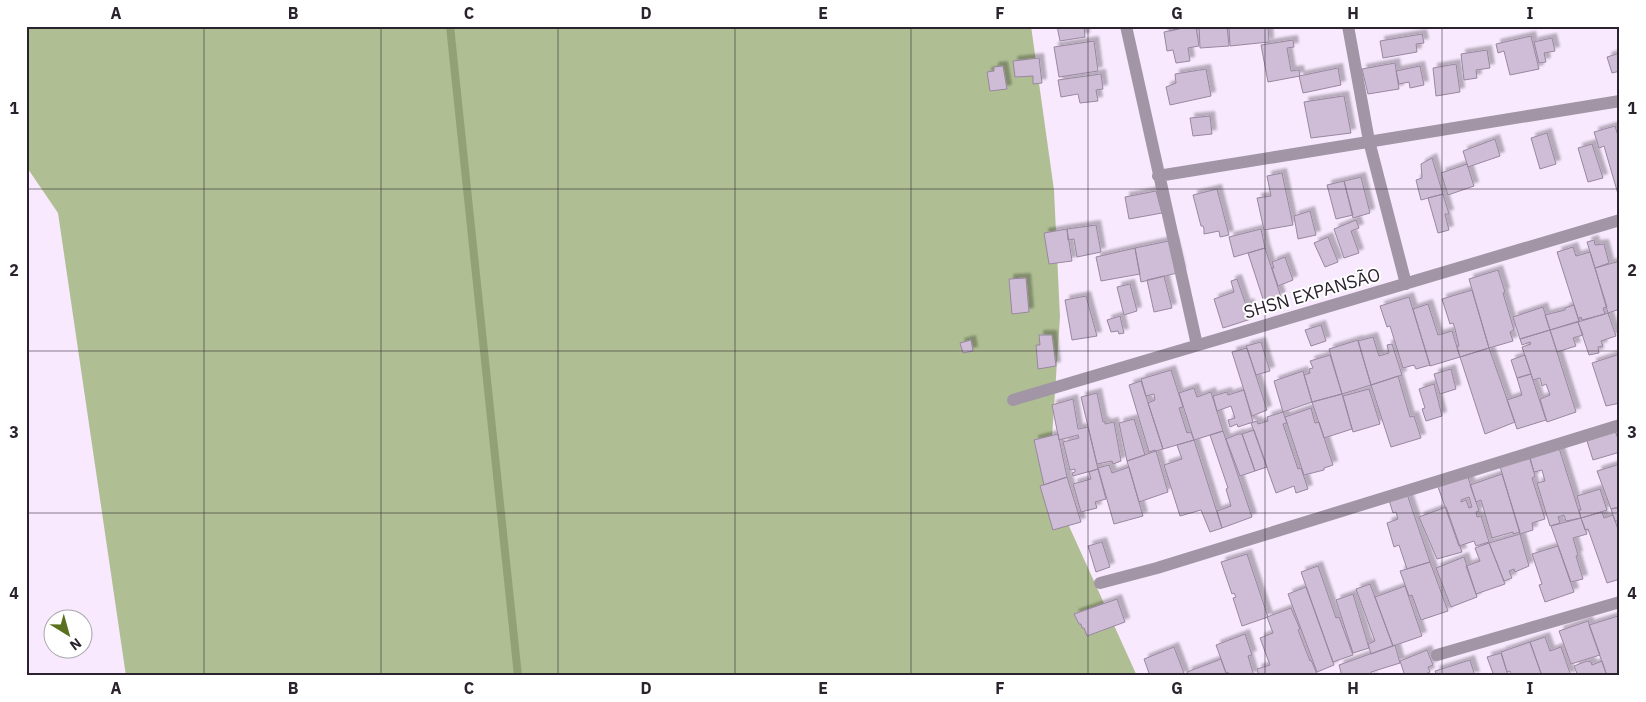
<svg xmlns="http://www.w3.org/2000/svg" width="1646" height="702" font-family="'IBM Plex Sans',sans-serif">
<style>
.forest{fill:#b0bf93}
.lines{fill:none;stroke-linecap:round;stroke-linejoin:round}
.stream{stroke:#93a176;stroke-width:8}
.building{fill:#cfbcd6;stroke:#98879f;fill-rule:evenodd;filter:url(#shadow)}
.minor{stroke:#a195a6;stroke-width:12}
.grid{fill:none;stroke:#2a232d;stroke-width:1;stroke-opacity:0.55}
.labels{text-anchor:middle;dominant-baseline:central;stroke-width:4;stroke-linejoin:round;paint-order:stroke}
.street-label{font-size:18px;fill:#2a232d;stroke:#fff}
.neatline{fill:none;stroke:#2a232d;stroke-width:2}
.grid-label{font-size:16px;text-anchor:middle;font-weight:bold;fill:#2a232d}
</style>
<defs>
<filter id="shadow"><feDropShadow dx="4.5" dy="-4.5" stdDeviation="1" flood-color="#0004"/></filter>
</defs>
<rect width="100%" height="100%" fill="#f8e9fe"/>
<path class="forest" d="M 26,26 L 1031,26 L 1054,190 L 1060,317 L 1049,482 L 1137,676 L 126,676 L 58,213 L 26,166 Z"/>
<g class="lines">
<path class="stream" d="M 450,26 L 518,676"/>
</g>
<path class="building" d="M 1057,26 L 1084,26 L 1085,37 L 1060,41 Z
M 1170,26 L 1187,26 L 1187,27 L 1170,31 Z
M 1191,26 L 1196,27 L 1199,46 L 1188,48 L 1190,61 L 1176,63 L 1173,50 L 1167,51 L 1164,32 Z
M 1199,26 L 1227,26 L 1229,46 L 1200,48 Z
M 1251,26 L 1268,26 L 1269,42 L 1230,46 L 1229,28 Z
M 1422,34 L 1424,43 L 1416,44 L 1417,52 L 1383,58 L 1380,41 Z
M 1531,36 L 1539,69 L 1510,75 L 1504,51 L 1498,53 L 1496,44 Z
M 1552,38 L 1555,51 L 1544,53 L 1546,62 L 1539,63 L 1534,42 Z
M 1293,40 L 1294,47 L 1287,48 L 1291,71 L 1299,70 L 1300,76 L 1268,82 L 1261,45 Z
M 1094,41 L 1098,71 L 1059,77 L 1054,47 Z
M 1487,50 L 1490,68 L 1476,70 L 1477,78 L 1464,80 L 1461,54 Z
M 1620,53 L 1620,71 L 1612,73 L 1607,57 Z
M 1039,58 L 1042,83 L 1033,84 L 1033,76 L 1015,77 L 1013,61 Z
M 1395,63 L 1399,89 L 1368,94 L 1362,69 Z
M 1456,64 L 1460,92 L 1436,96 L 1433,68 Z
M 1003,66 L 1007,89 L 990,91 L 987,72 L 994,71 L 994,67 Z
M 1420,66 L 1424,85 L 1410,88 L 1409,82 L 1399,84 L 1396,71 Z
M 1338,68 L 1341,85 L 1303,93 L 1299,76 Z
M 1206,69 L 1211,96 L 1170,105 L 1166,87 L 1176,83 L 1175,74 Z
M 1101,74 L 1103,89 L 1096,90 L 1098,101 L 1080,103 L 1078,94 L 1061,97 L 1058,80 Z
M 1343,96 L 1344,96 L 1351,133 L 1311,138 L 1304,102 Z
M 1210,116 L 1212,134 L 1193,136 L 1190,118 Z
M 1615,126 L 1620,142 L 1620,194 L 1618,194 L 1604,146 L 1599,148 L 1594,132 Z
M 1547,133 L 1556,164 L 1540,169 L 1531,138 Z
M 1495,139 L 1500,156 L 1468,167 L 1463,151 Z
M 1592,144 L 1603,178 L 1588,182 L 1578,148 Z
M 1432,158 L 1443,194 L 1421,200 L 1416,180 L 1422,178 L 1421,164 Z
M 1467,164 L 1474,186 L 1448,195 L 1441,173 Z
M 1282,173 L 1293,225 L 1264,230 L 1257,198 L 1271,196 L 1267,176 Z
M 1361,177 L 1370,213 L 1353,218 L 1344,181 Z
M 1344,181 L 1353,215 L 1336,219 L 1327,185 Z
M 1217,189 L 1229,235 L 1220,237 L 1219,231 L 1204,234 L 1204,229 L 1203,226 L 1201,226 L 1193,195 Z
M 1156,191 L 1162,213 L 1129,219 L 1125,197 Z
M 1443,194 L 1449,214 L 1445,214 L 1449,230 L 1438,233 L 1428,198 Z
M 1310,211 L 1316,235 L 1298,239 L 1294,216 Z
M 1356,220 L 1359,228 L 1351,231 L 1359,253 L 1344,258 L 1334,229 Z
M 1096,225 L 1101,252 L 1077,257 L 1074,239 L 1068,240 L 1067,229 Z
M 1067,229 L 1072,261 L 1049,264 L 1044,233 Z
M 1261,229 L 1265,248 L 1234,257 L 1229,237 Z
M 1328,237 L 1338,262 L 1325,267 L 1314,243 Z
M 1173,240 L 1181,272 L 1141,282 L 1135,248 Z
M 1594,240 L 1595,245 L 1604,244 L 1609,263 L 1595,268 L 1587,242 Z
M 1573,247 L 1576,256 L 1590,252 L 1607,307 L 1603,308 L 1605,314 L 1582,320 L 1581,317 L 1579,318 L 1579,321 L 1557,252 Z
M 1135,248 L 1140,274 L 1101,281 L 1096,257 Z
M 1265,248 L 1281,297 L 1264,302 L 1248,253 Z
M 1285,257 L 1293,280 L 1278,286 L 1272,268 L 1274,268 L 1272,262 Z
M 1620,261 L 1620,309 L 1608,313 L 1595,268 Z
M 1498,270 L 1505,292 L 1503,293 L 1514,330 L 1510,332 L 1513,341 L 1489,348 L 1469,279 Z
M 1164,276 L 1172,308 L 1154,312 L 1147,280 Z
M 1026,278 L 1029,312 L 1012,314 L 1009,279 Z
M 1237,279 L 1246,305 L 1249,303 L 1254,318 L 1223,328 L 1214,299 L 1234,292 L 1231,281 Z
M 1130,284 L 1137,311 L 1124,315 L 1117,287 Z
M 1472,290 L 1489,348 L 1460,357 L 1457,347 L 1459,346 L 1455,329 L 1453,323 L 1450,324 L 1442,299 Z
M 1086,296 L 1097,336 L 1072,340 L 1065,300 Z
M 1409,297 L 1430,365 L 1416,369 L 1414,365 L 1403,368 L 1390,326 L 1387,327 L 1380,306 Z
M 1428,304 L 1438,335 L 1452,331 L 1460,357 L 1430,366 L 1413,309 Z
M 1574,305 L 1579,321 L 1550,330 L 1545,315 L 1565,310 L 1565,308 Z
M 1543,307 L 1550,330 L 1520,339 L 1513,317 Z
M 1608,313 L 1616,336 L 1601,341 L 1603,346 L 1598,347 L 1599,353 L 1589,355 L 1578,322 Z
M 1120,316 L 1124,333 L 1119,334 L 1118,331 L 1111,332 L 1107,320 Z
M 1578,322 L 1583,335 L 1573,338 L 1576,346 L 1557,352 L 1550,330 Z
M 1321,325 L 1326,341 L 1311,346 L 1305,330 Z
M 1550,330 L 1576,412 L 1547,422 L 1540,399 L 1550,395 L 1546,384 L 1542,386 L 1540,378 L 1533,380 L 1522,347 L 1531,344 L 1530,342 L 1522,345 L 1520,339 Z
M 1039,335 L 1052,335 L 1056,366 L 1038,369 L 1036,345 L 1040,345 Z
M 1373,337 L 1379,356 L 1389,353 L 1387,345 L 1392,344 L 1402,375 L 1371,385 L 1358,341 Z
M 971,340 L 973,351 L 963,353 L 960,343 Z
M 1358,340 L 1371,385 L 1342,394 L 1329,349 Z
M 1261,342 L 1270,371 L 1256,375 L 1246,346 Z
M 1247,348 L 1267,410 L 1252,416 L 1232,352 Z
M 1489,348 L 1515,422 L 1485,434 L 1460,357 Z
M 1620,354 L 1620,403 L 1606,406 L 1592,363 Z
M 1330,355 L 1342,394 L 1312,402 L 1304,375 L 1310,373 L 1309,369 L 1313,368 L 1310,361 Z
M 1525,355 L 1531,374 L 1517,378 L 1511,360 Z
M 1451,369 L 1456,389 L 1440,394 L 1434,374 Z
M 1171,370 L 1183,407 L 1179,408 L 1187,433 L 1191,432 L 1194,440 L 1163,449 L 1148,403 L 1155,400 L 1154,394 L 1146,396 L 1141,379 Z
M 1303,371 L 1312,402 L 1283,412 L 1274,381 Z
M 1531,374 L 1546,420 L 1517,429 L 1507,400 L 1522,395 L 1517,378 Z
M 1398,376 L 1410,417 L 1414,416 L 1421,438 L 1391,447 L 1371,385 Z
M 1141,381 L 1163,449 L 1156,451 L 1155,450 L 1149,452 L 1129,385 Z
M 1434,384 L 1442,416 L 1426,421 L 1422,409 L 1425,408 L 1419,389 Z
M 1194,388 L 1197,397 L 1211,392 L 1223,431 L 1194,440 L 1179,393 Z
M 1369,389 L 1380,424 L 1353,432 L 1343,396 Z
M 1244,390 L 1253,422 L 1238,427 L 1237,424 L 1230,427 L 1228,420 L 1235,418 L 1231,406 L 1217,411 L 1213,396 L 1227,392 L 1228,395 Z
M 1097,393 L 1103,422 L 1105,421 L 1105,424 L 1114,422 L 1121,461 L 1113,464 L 1112,461 L 1097,464 L 1081,397 Z
M 1342,394 L 1352,429 L 1324,438 L 1312,402 Z
M 1073,399 L 1078,429 L 1088,427 L 1098,469 L 1073,476 L 1072,473 L 1075,472 L 1075,469 L 1070,470 L 1063,442 L 1079,438 L 1078,435 L 1059,440 L 1052,405 Z
M 1311,408 L 1315,423 L 1319,422 L 1333,465 L 1324,468 L 1324,470 L 1304,475 L 1285,417 Z
M 1283,412 L 1287,423 L 1283,424 L 1298,469 L 1301,468 L 1308,489 L 1296,493 L 1294,486 L 1276,493 L 1251,423 L 1257,421 L 1258,424 L 1268,421 L 1267,417 Z
M 1134,419 L 1145,455 L 1127,461 L 1119,423 Z
M 1254,430 L 1267,467 L 1255,471 L 1242,434 Z
M 1223,431 L 1252,517 L 1222,528 L 1217,511 L 1231,506 L 1226,489 L 1228,488 L 1210,435 Z
M 1615,431 L 1620,443 L 1620,452 L 1593,460 L 1587,441 Z
M 1058,434 L 1067,477 L 1044,485 L 1034,440 Z
M 1238,434 L 1242,434 L 1255,471 L 1240,476 L 1226,439 Z
M 1194,440 L 1222,528 L 1210,532 L 1201,510 L 1180,516 L 1164,465 L 1182,459 L 1177,445 Z
M 1559,448 L 1581,518 L 1566,521 L 1564,515 L 1558,517 L 1560,523 L 1550,526 L 1537,483 L 1545,481 L 1542,470 L 1534,472 L 1529,456 Z
M 1156,451 L 1168,492 L 1139,502 L 1127,461 Z
M 1529,454 L 1535,476 L 1532,478 L 1545,519 L 1532,523 L 1533,530 L 1520,534 L 1499,463 Z
M 1620,464 L 1620,507 L 1611,509 L 1597,471 Z
M 1109,465 L 1112,473 L 1129,467 L 1143,516 L 1114,524 L 1098,468 Z
M 1098,469 L 1106,499 L 1095,502 L 1097,508 L 1081,512 L 1073,484 L 1091,479 L 1089,472 Z
M 1467,474 L 1479,511 L 1476,512 L 1477,517 L 1481,516 L 1489,542 L 1476,546 L 1474,541 L 1459,546 L 1437,484 ZM 1469,497 L 1472,507 L 1469,508 L 1466,500 L 1461,502 L 1461,500 Z
M 1502,474 L 1520,532 L 1513,534 L 1513,532 L 1492,538 L 1481,500 L 1476,502 L 1470,485 Z
M 1067,477 L 1081,522 L 1053,530 L 1040,486 Z
M 1600,489 L 1607,510 L 1581,518 L 1579,510 L 1581,510 L 1577,496 Z
M 1407,494 L 1430,562 L 1407,569 L 1399,545 L 1394,547 L 1387,523 L 1398,519 L 1396,512 L 1393,513 L 1389,500 Z
M 1446,507 L 1462,552 L 1437,559 L 1419,517 Z
M 1620,507 L 1620,525 L 1618,521 L 1615,521 L 1611,509 Z
M 1602,512 L 1604,518 L 1613,515 L 1620,535 L 1620,579 L 1607,583 L 1588,529 L 1585,530 L 1581,518 Z
M 1581,518 L 1587,534 L 1573,538 L 1578,555 L 1576,556 L 1583,579 L 1571,582 L 1551,526 Z
M 1520,534 L 1529,566 L 1515,572 L 1514,569 L 1509,571 L 1512,578 L 1504,581 L 1489,543 Z
M 1102,542 L 1110,567 L 1096,572 L 1088,546 Z
M 1489,543 L 1505,584 L 1476,594 L 1466,566 L 1480,561 L 1475,548 Z
M 1558,546 L 1574,592 L 1545,602 L 1539,585 L 1542,584 L 1532,554 Z
M 1247,554 L 1268,617 L 1242,626 L 1233,598 L 1236,597 L 1234,593 L 1232,594 L 1221,562 Z
M 1464,557 L 1477,597 L 1451,607 L 1436,568 Z
M 1430,562 L 1448,611 L 1421,620 L 1412,595 L 1409,596 L 1400,571 Z
M 1318,566 L 1336,618 L 1339,617 L 1353,655 L 1333,662 L 1301,572 Z
M 1370,584 L 1393,646 L 1371,654 L 1368,644 L 1375,641 L 1356,589 Z
M 1405,586 L 1422,636 L 1393,646 L 1375,597 Z
M 1306,587 L 1334,665 L 1317,672 L 1288,594 Z
M 1353,594 L 1369,648 L 1353,653 L 1336,600 Z
M 1117,599 L 1125,622 L 1087,636 L 1084,628 L 1082,628 L 1081,624 L 1079,624 L 1074,614 Z
M 1291,608 L 1300,629 L 1298,630 L 1310,661 L 1311,660 L 1317,674 L 1310,676 L 1259,676 L 1257,669 L 1270,665 L 1260,638 L 1273,633 L 1267,617 Z
M 1618,616 L 1620,621 L 1620,676 L 1607,676 L 1589,625 Z
M 1588,621 L 1600,655 L 1571,664 L 1559,631 Z
M 1245,634 L 1252,655 L 1248,656 L 1254,676 L 1230,676 L 1228,672 L 1226,673 L 1216,645 Z
M 1545,637 L 1550,651 L 1561,647 L 1571,676 L 1542,676 L 1530,642 Z
M 1530,642 L 1542,676 L 1511,676 L 1510,671 L 1507,672 L 1501,652 Z
M 1395,645 L 1400,663 L 1371,672 L 1372,676 L 1342,676 L 1339,665 Z
M 1174,647 L 1185,676 L 1150,676 L 1144,659 Z
M 1427,650 L 1433,665 L 1428,667 L 1430,672 L 1421,676 L 1405,676 L 1400,661 Z
M 1501,653 L 1507,672 L 1509,676 L 1494,676 L 1487,657 Z
M 1221,659 L 1227,676 L 1189,676 L 1187,672 Z
M 1470,660 L 1475,676 L 1437,676 L 1435,671 Z
M 1587,661 L 1591,662 L 1592,665 L 1602,661 L 1607,676 L 1578,676 L 1574,666 Z"/>
<g class="lines">
<path class="minor" d="M 1126,26 L 1197,345
M 1348,26 L 1369,141 L 1406,284
M 1158,176 L 1620,101
M 1013,400 L 1620,220
M 1100,583 L 1157,568 L 1620,425
M 1437,655 L 1620,602"/>
</g>
<path class="grid" d="M 204,26 L 204,676M 381,26 L 381,676M 558,26 L 558,676M 735,26 L 735,676M 911,26 L 911,676M 1088,26 L 1088,676M 1265,26 L 1265,676M 1442,26 L 1442,676M 26,189 L 1620,189M 26,351 L 1620,351M 26,513 L 1620,513"/>
<g class="labels">
<g class="street-label">
<text transform="translate(1312 293) rotate(-16)">SHSN EXPANSÃO</text>
</g>
</g>
<rect width="1646" height="702" fill="none" stroke="#ffffff" stroke-width="55"/>
<g transform="translate(68 634) rotate(143)"><circle r="24" fill="#ffffff" stroke="#aaa7ab"/>
<path d="M0-4L9 19L0 12L-9 19Z" fill="#5b701f"/>
<text y="-8" font-size="14" font-weight="bold" text-anchor="middle" fill="#2a232d">N</text>
</g>
<rect x="28" y="28" width="1590" height="646" class="neatline"/>
<g class="grid-label">
<text x="116" y="19">A</text>
<text x="293" y="19">B</text>
<text x="469" y="19">C</text>
<text x="646" y="19">D</text>
<text x="823" y="19">E</text>
<text x="1000" y="19">F</text>
<text x="1177" y="19">G</text>
<text x="1353" y="19">H</text>
<text x="1530" y="19">I</text>
<text x="14" y="114">1</text>
<text x="1632" y="114">1</text>
<text x="14" y="276">2</text>
<text x="1632" y="276">2</text>
<text x="14" y="438">3</text>
<text x="1632" y="438">3</text>
<text x="14" y="599">4</text>
<text x="1632" y="599">4</text>
<text x="116" y="694">A</text>
<text x="293" y="694">B</text>
<text x="469" y="694">C</text>
<text x="646" y="694">D</text>
<text x="823" y="694">E</text>
<text x="1000" y="694">F</text>
<text x="1177" y="694">G</text>
<text x="1353" y="694">H</text>
<text x="1530" y="694">I</text>
</g>
</svg>
